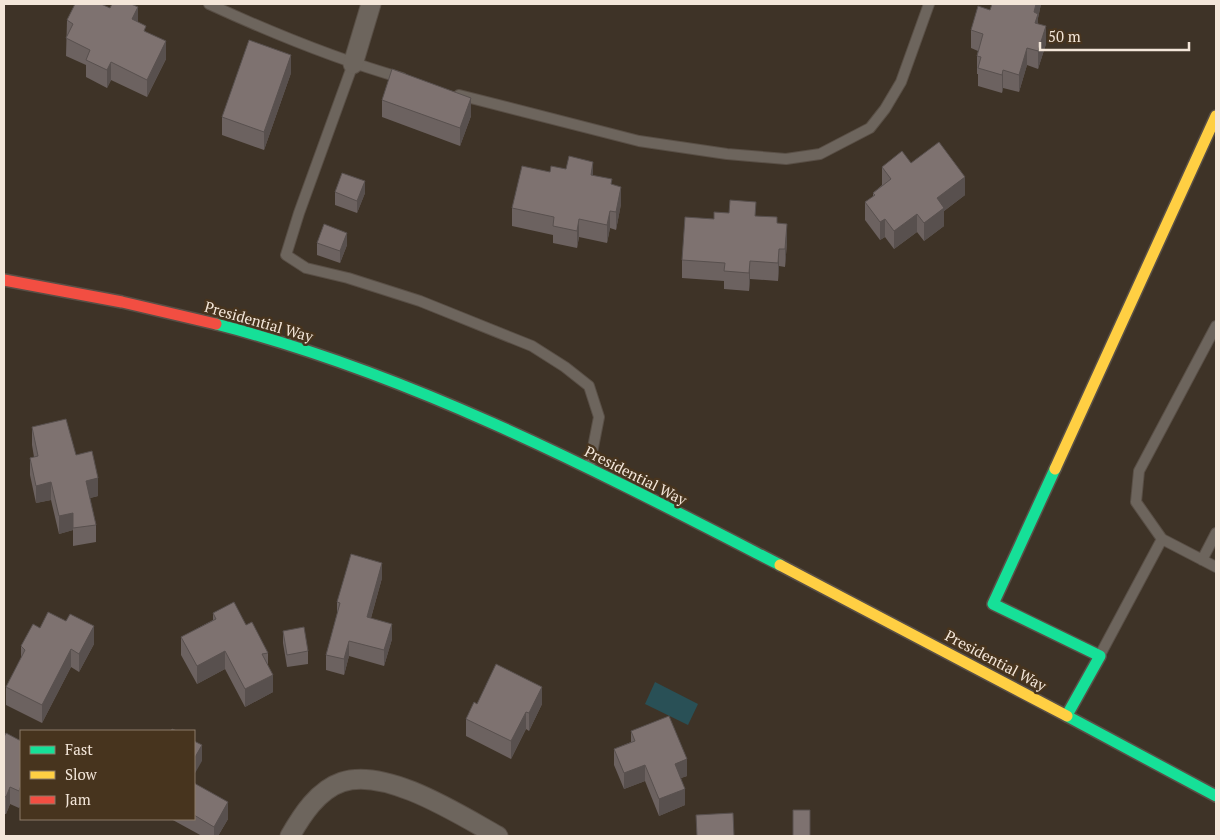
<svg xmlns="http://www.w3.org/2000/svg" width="1220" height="840" font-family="'PT Serif',serif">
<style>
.water{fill:#295056}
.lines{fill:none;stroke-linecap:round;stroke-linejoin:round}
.lane-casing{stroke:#594f46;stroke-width:12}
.street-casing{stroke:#594f46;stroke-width:21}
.fast-casing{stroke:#594f46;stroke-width:14}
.slow-casing{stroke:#594f46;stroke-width:14}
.jam-casing{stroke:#594f46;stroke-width:14}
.lane{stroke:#6d655d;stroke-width:10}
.street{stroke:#6d655d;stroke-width:19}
.fast{stroke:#16e098;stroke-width:11}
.slow{stroke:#ffcf43;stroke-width:11}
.jam{stroke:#f24e42;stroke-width:11}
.wall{fill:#6c6260}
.shaded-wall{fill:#58504e}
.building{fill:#7e7270;stroke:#58504e}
.labels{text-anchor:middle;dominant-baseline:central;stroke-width:5;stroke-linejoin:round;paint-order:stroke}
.street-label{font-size:15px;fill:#f3e6d9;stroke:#47341e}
</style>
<rect width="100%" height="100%" fill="#3e3327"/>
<path class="water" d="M 655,682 L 698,704 L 688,725 L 645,704 Z"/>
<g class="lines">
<defs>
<path id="lane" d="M 209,4 C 272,33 335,59 402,78
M 353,64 L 299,213 L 286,255 L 306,268 L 348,278 L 420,301 L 532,346 L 565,367 L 589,386 L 599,417 L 589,468
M 459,95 L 639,141 L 727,154 L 786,159 L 820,154 L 870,128 L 885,109 L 901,82 L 929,4
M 1216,326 L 1139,471 L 1136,502 L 1162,539 L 1216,567
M 1202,560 L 1216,533
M 1100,655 L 1162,539"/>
<path id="street" d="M 353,64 L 371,4
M 290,836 C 302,815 318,790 342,782 C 386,767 460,815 498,836"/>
<path id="fast" d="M 216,324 C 415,375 599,472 780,565
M 1055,469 L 993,604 L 1100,656 L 1067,715
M 1067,716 L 1216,796"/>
<path id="slow" d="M 1055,469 L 1216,116
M 780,565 L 1067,716"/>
<path id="jam" d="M 4,280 L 122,302 L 216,324"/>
</defs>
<use href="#lane" class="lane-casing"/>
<use href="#street" class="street-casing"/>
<use href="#fast" class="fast-casing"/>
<use href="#slow" class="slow-casing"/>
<use href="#jam" class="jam-casing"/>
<use href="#lane" class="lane"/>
<use href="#street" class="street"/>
<use href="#fast" class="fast"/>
<use href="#slow" class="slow"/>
<use href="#jam" class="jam"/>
</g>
<path class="wall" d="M 1041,4 L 1038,18 L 1038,24 L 1046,44 L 1038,69 L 1027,65 L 1019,92 L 1003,88 L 1002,93 L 978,86 L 978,74 L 977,74 L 977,56 L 978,51 L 971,48 L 971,30 L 990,10 Z
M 67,20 L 138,22 L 166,59 L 147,97 L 111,80 L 107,88 L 86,77 L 86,65 L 66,56 Z
M 291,73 L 264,150 L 222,135 L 222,117 Z
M 382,100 L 471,116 L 460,146 L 382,117 Z
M 911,163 L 965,195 L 944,211 L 944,226 L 924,241 L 917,232 L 894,249 L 885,237 L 880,240 L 865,220 L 865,202 L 873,197 L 873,193 L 882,185 L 882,167 Z
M 550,172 L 593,175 L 612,185 L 621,204 L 616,230 L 610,228 L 607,243 L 579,237 L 577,248 L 553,243 L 553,235 L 512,226 L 512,208 Z
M 335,192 L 365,193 L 357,213 L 335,205 Z
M 756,216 L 777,223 L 787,242 L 785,267 L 779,266 L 778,281 L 750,279 L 749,291 L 724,289 L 724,281 L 682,278 L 682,260 Z
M 317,243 L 347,245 L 340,263 L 317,255 Z
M 32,427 L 76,455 L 98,496 L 90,498 L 96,525 L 96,542 L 73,546 L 73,530 L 59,534 L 51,500 L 36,503 L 30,475 L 30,458 L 34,457 L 32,445 Z
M 382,578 L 371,618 L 392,639 L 384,666 L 349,656 L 344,675 L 326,670 L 326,655 L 337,614 L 337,602 Z
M 213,613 L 246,625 L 268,653 L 268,666 L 273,692 L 245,707 L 225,669 L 197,684 L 181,655 L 181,637 L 213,620 Z
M 40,628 L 94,644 L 79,672 L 71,667 L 42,723 L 6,705 L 6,687 L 21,658 L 21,646 Z
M 283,631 L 308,651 L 308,664 L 287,667 L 283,643 Z
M 477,704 L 542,704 L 529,731 L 526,729 L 511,759 L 466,736 L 466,719 Z
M 631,731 L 687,776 L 681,778 L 685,805 L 659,816 L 645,781 L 624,789 L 614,765 L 614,749 L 631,742 Z
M 4,737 L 21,741 L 21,803 L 19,808 L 10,804 L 6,814 L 4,814 Z
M 194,783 L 228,819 L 218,836 L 202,836 L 171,819 L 194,819 Z"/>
<path class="shaded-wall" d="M 1036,4 L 1041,4 L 1038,18 L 1038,31 L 1035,27 L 1034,12 Z
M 138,7 L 138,25 L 132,19 Z
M 1046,26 L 1046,44 L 1038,69 L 1038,51 Z
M 166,41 L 166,59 L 147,97 L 147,80 Z
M 1027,48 L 1027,65 L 1019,92 L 1019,75 Z
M 291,55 L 291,73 L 264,150 L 264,132 Z
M 111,62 L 111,80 L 107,88 L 107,70 Z
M 1003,70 L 1003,88 L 1002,93 L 1002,75 Z
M 471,98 L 471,116 L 460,146 L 460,128 Z
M 593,162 L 593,179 L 591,175 Z
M 965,177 L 965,195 L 944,211 L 944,226 L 924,241 L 924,223 L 937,198 Z
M 365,181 L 365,193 L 357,213 L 357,201 Z
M 621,187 L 621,204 L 616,230 L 616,212 Z
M 610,211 L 610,228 L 607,243 L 607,225 Z
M 917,214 L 917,232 L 894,249 L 894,231 Z
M 579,219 L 579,237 L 577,248 L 577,231 Z
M 885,219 L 885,237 L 880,240 L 880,222 Z
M 787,224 L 787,242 L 785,267 L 785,249 Z
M 347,233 L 347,245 L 340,263 L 340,251 Z
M 779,249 L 779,266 L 778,281 L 778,263 Z
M 750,261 L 750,279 L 749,291 L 749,273 Z
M 98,478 L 98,496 L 86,499 L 86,481 Z
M 51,482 L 51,500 L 36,503 L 36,486 Z
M 73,513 L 73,530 L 59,534 L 59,516 Z
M 382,563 L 382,578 L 367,632 L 367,617 Z
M 392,624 L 392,639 L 384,666 L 384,650 Z
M 94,626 L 94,644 L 79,672 L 79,654 Z
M 349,641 L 349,656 L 344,675 L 344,659 Z
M 71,649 L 71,667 L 42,723 L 42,705 Z
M 225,651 L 225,669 L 197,684 L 197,666 Z
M 273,675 L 273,692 L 245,707 L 245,689 Z
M 542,687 L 542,704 L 529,731 L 529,713 Z
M 526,712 L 526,729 L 511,759 L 511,741 Z
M 202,745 L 202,761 L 194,775 L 194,759 Z
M 687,759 L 687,776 L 675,780 L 675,764 Z
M 645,765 L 645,781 L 624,789 L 624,773 Z
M 21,785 L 21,803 L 19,808 L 19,791 Z
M 10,787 L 10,804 L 6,814 L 6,797 Z
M 685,789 L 685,805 L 659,816 L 659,799 Z
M 228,802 L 228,819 L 218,836 L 214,836 L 214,827 Z"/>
<path class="building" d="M 75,4 L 101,4 L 110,8 L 112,4 L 131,4 L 138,7 L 132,19 L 146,26 L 144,31 L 166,41 L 147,80 L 111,62 L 107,70 L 86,60 L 90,50 L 66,38 L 73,24 L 67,20 Z
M 992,4 L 1036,4 L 1034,12 L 1038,14 L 1035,23 L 1046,26 L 1038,51 L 1027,48 L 1019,75 L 1003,70 L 1002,75 L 978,68 L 981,57 L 977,56 L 983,34 L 971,30 L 978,6 L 990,10 Z
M 249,40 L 291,55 L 264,132 L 222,117 Z
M 392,69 L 471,98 L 460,128 L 382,100 Z
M 939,142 L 965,177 L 937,198 L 944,208 L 924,223 L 917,214 L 894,231 L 885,219 L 880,222 L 865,202 L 875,195 L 873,193 L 891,179 L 882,167 L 902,151 L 911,163 Z
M 569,156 L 593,162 L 591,175 L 612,179 L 611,184 L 621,187 L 616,212 L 610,211 L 607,225 L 579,219 L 577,231 L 553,226 L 554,217 L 512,208 L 522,166 L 550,172 L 551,166 L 566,169 Z
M 342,173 L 365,181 L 357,201 L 335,192 Z
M 730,200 L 756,202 L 755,216 L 777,217 L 777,223 L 787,224 L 785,249 L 779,249 L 778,263 L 750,261 L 749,273 L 724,271 L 725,263 L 682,260 L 685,217 L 714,219 L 714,212 L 729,213 Z
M 324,224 L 347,233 L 340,251 L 317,243 Z
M 66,419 L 76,455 L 92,451 L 98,478 L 86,481 L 96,525 L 73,528 L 73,513 L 59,516 L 51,482 L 36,486 L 30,458 L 38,456 L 32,427 Z
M 351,554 L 382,563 L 367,617 L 392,624 L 384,650 L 349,641 L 344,659 L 326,655 L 340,603 L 337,602 Z
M 234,602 L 246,625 L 252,622 L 268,653 L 262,654 L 273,675 L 245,689 L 225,651 L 197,666 L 181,637 L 216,619 L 213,613 Z
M 48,612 L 66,621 L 70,614 L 94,626 L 79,654 L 71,649 L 42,705 L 6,687 L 25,650 L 21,646 L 33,624 L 40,628 Z
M 304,627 L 308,651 L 287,655 L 283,631 Z
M 496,664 L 542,687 L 529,713 L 526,712 L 511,741 L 466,719 L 474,702 L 477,704 Z
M 669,716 L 687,759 L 675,764 L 685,789 L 659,799 L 645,765 L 624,773 L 614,749 L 635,741 L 631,731 Z
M 172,729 L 177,731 L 171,731 Z
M 6,733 L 21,741 L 21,785 L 19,791 L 10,787 L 6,797 L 4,796 L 4,737 Z
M 194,741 L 202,745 L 194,759 Z
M 194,783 L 228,802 L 214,827 L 194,815 Z
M 793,810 L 810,810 L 810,836 L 793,836 Z
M 733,813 L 734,836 L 697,836 L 696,815 Z"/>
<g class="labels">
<g class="street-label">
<text transform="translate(259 321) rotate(16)">Presidential Way</text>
<text transform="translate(636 475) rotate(27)">Presidential Way</text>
<text transform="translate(996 660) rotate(28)">Presidential Way</text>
</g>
</g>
<rect width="1220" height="840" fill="none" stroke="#f3e6d9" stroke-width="10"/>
<rect x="20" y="730" width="175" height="90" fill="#47341e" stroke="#8c7b69"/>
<rect x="30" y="746" width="25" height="8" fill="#16e098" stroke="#8c7b69"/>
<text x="65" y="755" font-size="15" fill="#f3e6d9">Fast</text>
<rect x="30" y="771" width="25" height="8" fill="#ffcf43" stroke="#8c7b69"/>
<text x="65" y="780" font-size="15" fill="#f3e6d9">Slow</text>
<rect x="30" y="796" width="25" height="8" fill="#f24e42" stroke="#8c7b69"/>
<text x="65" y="805" font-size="15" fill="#f3e6d9">Jam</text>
<path d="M1040 42v8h149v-8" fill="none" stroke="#f3e6d9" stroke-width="2.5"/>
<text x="1048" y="42" font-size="15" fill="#f3e6d9" stroke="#47341e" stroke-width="4" paint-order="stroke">50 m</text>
</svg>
